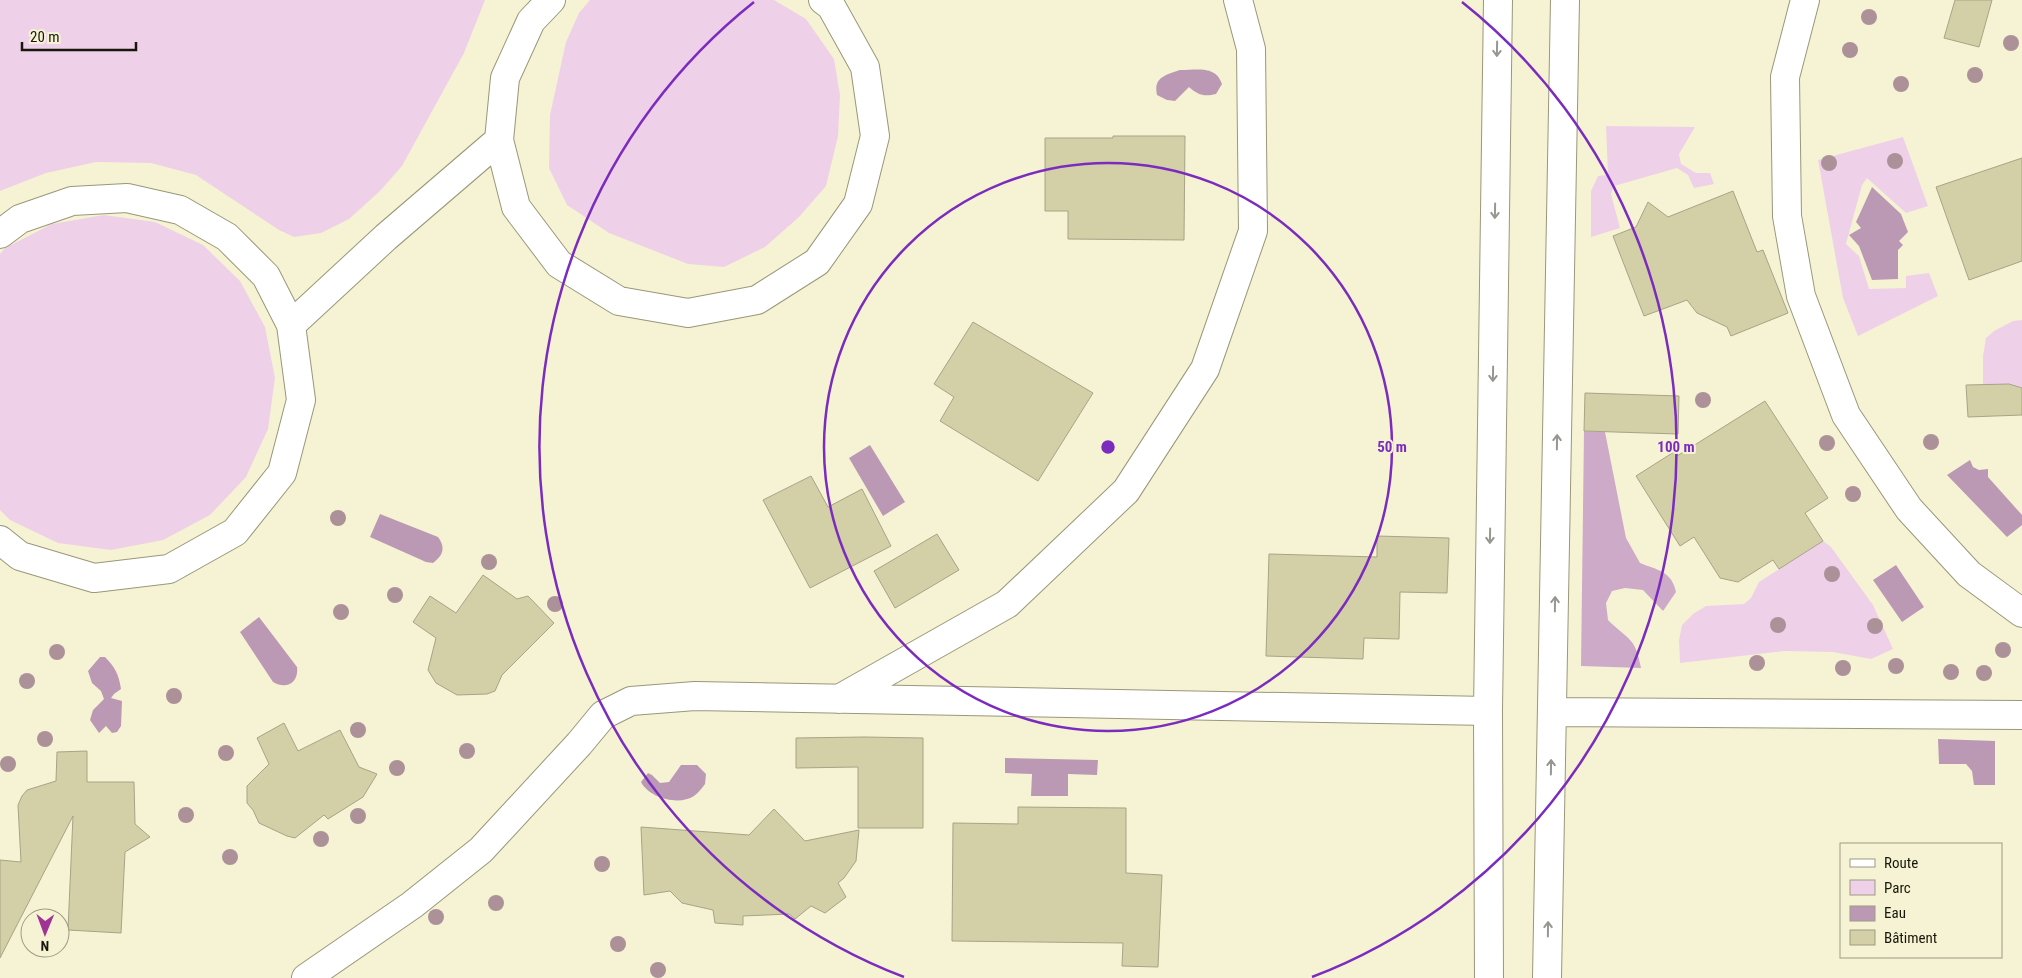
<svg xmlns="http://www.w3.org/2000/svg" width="2022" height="978" font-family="'Roboto Condensed',sans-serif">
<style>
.green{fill:#eed1e8}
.forest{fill:#cdaac7}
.water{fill:#bb99b5}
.building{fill:#d3cfa6;stroke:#a7a487}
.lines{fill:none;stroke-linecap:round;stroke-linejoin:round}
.minor-casing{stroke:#9a977a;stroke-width:30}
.minor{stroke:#fff;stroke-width:28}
.tree{fill:#ac9199}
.oneway{stroke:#979792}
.ring{fill:none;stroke:#7b2cbf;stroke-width:2.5}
.centre{fill:#7b2cbf;stroke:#f5f3d3;stroke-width:2.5}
.ring-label{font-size:15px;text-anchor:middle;font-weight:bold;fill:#7b2cbf;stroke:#f5f3d3;stroke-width:4;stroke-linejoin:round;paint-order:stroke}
</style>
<rect width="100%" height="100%" fill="#f5f3d3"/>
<path class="green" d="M 0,0 L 485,0 L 464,53 L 402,166 L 380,191 L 349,219 L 321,233 L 294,237 L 279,230 L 196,175 L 151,163 L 96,162 L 46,173 L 0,191 Z
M 590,0 L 774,0 L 806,19 L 834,59 L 840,95 L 838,136 L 826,186 L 799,217 L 765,247 L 724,267 L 688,264 L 609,233 L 567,205 L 549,168 L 550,115 L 566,42 L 579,13 Z
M 1606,126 L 1695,127 L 1679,154 L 1681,164 L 1696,173 L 1710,173 L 1714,184 L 1694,188 L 1688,175 L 1677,168 L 1614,186 L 1611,194 L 1620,228 L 1591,237 L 1591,191 L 1598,176 L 1608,175 Z
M 1903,137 L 1928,206 L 1906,213 L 1867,178 L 1862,185 L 1846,244 L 1859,256 L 1869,289 L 1906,288 L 1906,276 L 1929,273 L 1938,296 L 1858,336 L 1843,298 L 1818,160 Z
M 104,215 L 155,222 L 203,245 L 240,281 L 265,327 L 275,378 L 268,429 L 246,477 L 210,515 L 163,540 L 111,550 L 58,543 L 10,520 L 0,510 L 0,254 L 5,248 L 52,224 Z
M 2022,320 L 2022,388 L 1983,385 L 1983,356 L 1986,338 L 1994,331 L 2013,321 Z
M 1823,541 L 1831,547 L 1873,605 L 1893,649 L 1871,659 L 1833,652 L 1784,651 L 1680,663 L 1679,640 L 1682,625 L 1693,614 L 1706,606 L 1744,604 L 1751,598 L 1759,582 Z"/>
<path class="forest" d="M 1584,431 L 1605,432 L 1626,538 L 1640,563 C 1657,570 1672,571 1676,592 L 1663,611 L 1643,590 L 1625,588 L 1612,591 L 1606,603 L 1608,620 C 1629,641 1635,636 1641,668 L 1581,666 Z"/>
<path class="water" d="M 1180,70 C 1197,70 1216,65 1222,84 L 1216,94 C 1204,97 1198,95 1189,87 L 1175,101 L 1167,100 L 1157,95 C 1153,77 1166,75 1180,70 Z
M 1872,187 L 1901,214 L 1908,232 L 1899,241 L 1903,245 L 1898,250 L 1898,279 L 1872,280 L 1859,246 L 1849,235 L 1861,228 L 1856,222 Z
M 870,445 L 905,502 L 883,516 L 849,458 Z
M 1970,460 L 1973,467 L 1979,470 L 1988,469 L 1988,477 L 2022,515 L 2022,525 L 2007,537 L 1947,475 Z
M 380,514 L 438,537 C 446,548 443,555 433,563 L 426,562 L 370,537 Z
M 1896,565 L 1924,607 L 1902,622 L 1873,580 Z
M 259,617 L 297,667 C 299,682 287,690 273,682 L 240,632 Z
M 100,657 L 105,657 C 115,667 119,675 121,689 L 114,694 L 111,698 L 122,701 L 121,726 L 117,732 L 112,733 L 106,726 L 99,733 L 90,720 L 93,710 L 104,699 L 101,691 L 92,683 L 88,671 Z
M 1938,739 L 1995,741 L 1995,785 L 1974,785 L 1972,771 L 1966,764 L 1939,764 Z
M 1005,758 L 1098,760 L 1097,775 L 1068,774 L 1068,796 L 1031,796 L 1032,774 L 1005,773 Z
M 681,765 L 697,765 L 706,774 L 705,784 C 702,788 698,793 694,796 C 679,806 649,798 641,782 L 648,773 L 652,775 L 660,783 L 669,782 Z"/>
<path class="building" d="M 1955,0 L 1992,0 L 1979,47 L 1944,38 Z
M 1113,136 L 1185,136 L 1184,240 L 1068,239 L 1068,211 L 1045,211 L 1045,138 L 1113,138 Z
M 2022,158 L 2022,261 L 1969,280 L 1936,187 Z
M 1733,191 L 1757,252 L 1763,250 L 1788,313 L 1731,336 L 1727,327 L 1697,313 L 1687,300 L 1644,316 L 1613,236 L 1636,227 L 1648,202 L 1668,217 Z
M 973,322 L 1093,393 L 1038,481 L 940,421 L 954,397 L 934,384 Z
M 2009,384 L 2022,388 L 2022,415 L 1968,417 L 1966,385 Z
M 1585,393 L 1679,396 L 1678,434 L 1584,431 Z
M 1765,401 L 1828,498 L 1805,513 L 1823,541 L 1779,569 L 1773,560 L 1738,582 L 1720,578 L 1694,537 L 1680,546 L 1636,476 L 1677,450 L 1677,456 Z
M 811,476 L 828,507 L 862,489 L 891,546 L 810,588 L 763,500 Z
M 937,534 L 959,570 L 895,608 L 874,571 Z
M 1377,536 L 1449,538 L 1447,593 L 1400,592 L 1399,639 L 1364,638 L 1363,659 L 1266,656 L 1269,554 L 1377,557 Z
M 483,575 L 517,599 L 528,596 L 554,623 L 502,675 L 495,691 L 487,694 L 457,695 L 436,683 L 428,670 L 436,638 L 413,622 L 430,596 L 456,613 Z
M 284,723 L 298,751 L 340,730 L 359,767 L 377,774 L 363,797 L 328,819 L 324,815 L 295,838 L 287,836 L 259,823 L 253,810 L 247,803 L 247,786 L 269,764 L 257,738 Z
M 864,737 L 923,738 L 923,828 L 858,828 L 858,767 L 796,768 L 796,738 Z
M 87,751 L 87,782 L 134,782 L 135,824 L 150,837 L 125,852 L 121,933 L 68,930 L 73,816 L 0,958 L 0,860 L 21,862 L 18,805 L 22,796 L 27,790 L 56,781 L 57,752 Z
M 1018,807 L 1126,808 L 1126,873 L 1162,875 L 1158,967 L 1122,966 L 1123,943 L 952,941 L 953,823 L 1018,824 Z
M 774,809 L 805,841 L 859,830 L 856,861 L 844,878 L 838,883 L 846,897 L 825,913 L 811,906 L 795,919 L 789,914 L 743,916 L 743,925 L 715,923 L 713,910 L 682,903 L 670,891 L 644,895 L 641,827 L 749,835 Z"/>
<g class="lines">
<defs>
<path id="minor" d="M 551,0 L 531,21 L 505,78 L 499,140 L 516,207 L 559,264 L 619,301 L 688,313 L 757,300 L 817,262 L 858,204 L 875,136 L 865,67 L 831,6 L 823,0
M 1805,0 L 1785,77 L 1787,216 L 1801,296 L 1846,415 L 1909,509 L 1969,574 L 2022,613
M 0,234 L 20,219 L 72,201 L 127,198 L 180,210 L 227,237 L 266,276 L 291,325 L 301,400 L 282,473 L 235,532 L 169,569 L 94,578 L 20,556 L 0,540
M 291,325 L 386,237 L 499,140
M 839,699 L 1007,604 L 1126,491 L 1205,369 L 1253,231 L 1251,49 L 1238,0
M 1553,712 L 2022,715
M 306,978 L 412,905 L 481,850 L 579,744 L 603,715 L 631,701 L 695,696 L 1488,711
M 1489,978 L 1488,711 L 1498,0
M 1547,978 L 1565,0"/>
</defs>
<use href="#minor" class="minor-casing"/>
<use href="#minor" class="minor"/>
</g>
<g class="tree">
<circle cx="1869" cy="17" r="8"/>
<circle cx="2011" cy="43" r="8"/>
<circle cx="1850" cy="50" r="8"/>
<circle cx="1975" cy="75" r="8"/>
<circle cx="1901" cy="84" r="8"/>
<circle cx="1895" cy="161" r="8"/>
<circle cx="1829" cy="163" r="8"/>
<circle cx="1703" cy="400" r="8"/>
<circle cx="1931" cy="442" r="8"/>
<circle cx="1827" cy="443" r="8"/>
<circle cx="1853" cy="494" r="8"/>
<circle cx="338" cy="518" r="8"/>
<circle cx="489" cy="562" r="8"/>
<circle cx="1832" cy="574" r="8"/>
<circle cx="395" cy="595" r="8"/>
<circle cx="555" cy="604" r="8"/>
<circle cx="341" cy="612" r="8"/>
<circle cx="1778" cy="625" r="8"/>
<circle cx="1875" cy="626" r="8"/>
<circle cx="2003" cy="650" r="8"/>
<circle cx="57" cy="652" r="8"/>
<circle cx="1757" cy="663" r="8"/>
<circle cx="1896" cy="666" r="8"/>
<circle cx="1843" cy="668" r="8"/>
<circle cx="1951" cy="672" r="8"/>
<circle cx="1984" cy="673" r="8"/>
<circle cx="27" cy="681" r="8"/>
<circle cx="174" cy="696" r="8"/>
<circle cx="358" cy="730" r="8"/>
<circle cx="45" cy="739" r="8"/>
<circle cx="467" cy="751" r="8"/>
<circle cx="226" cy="753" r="8"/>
<circle cx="8" cy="764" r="8"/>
<circle cx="397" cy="768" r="8"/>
<circle cx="186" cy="815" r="8"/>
<circle cx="358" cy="816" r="8"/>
<circle cx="321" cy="839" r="8"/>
<circle cx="230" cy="857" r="8"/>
<circle cx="602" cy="864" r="8"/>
<circle cx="496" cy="903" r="8"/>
<circle cx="436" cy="917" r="8"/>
<circle cx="618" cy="944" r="8"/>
<circle cx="658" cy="970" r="8"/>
</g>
<defs><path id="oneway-shaft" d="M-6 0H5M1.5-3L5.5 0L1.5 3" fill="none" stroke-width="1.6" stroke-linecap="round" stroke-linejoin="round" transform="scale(1.25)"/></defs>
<g class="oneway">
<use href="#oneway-shaft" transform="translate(1497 49) rotate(91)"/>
<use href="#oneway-shaft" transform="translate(1495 211) rotate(91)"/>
<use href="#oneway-shaft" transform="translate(1493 374) rotate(91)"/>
<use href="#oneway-shaft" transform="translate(1557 442) rotate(-89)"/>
<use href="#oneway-shaft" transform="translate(1490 536) rotate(91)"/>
<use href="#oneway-shaft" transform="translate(1555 604) rotate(-89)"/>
<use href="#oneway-shaft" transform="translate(1551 767) rotate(-89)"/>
<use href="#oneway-shaft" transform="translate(1548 929) rotate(-89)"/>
</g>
<g class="ring">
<circle cx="1108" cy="447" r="284"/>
<path d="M904 977A568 568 0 0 1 754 2M1462 2A568 568 0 0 1 1312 977"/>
</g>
<circle cx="1108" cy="447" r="8" class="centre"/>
<g class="ring-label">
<text x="1392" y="452">50 m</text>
<text x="1676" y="452">100 m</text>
</g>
<rect x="1840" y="843" width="162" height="115" fill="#f5f3d3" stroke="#9d9b83"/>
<rect x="1850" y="859" width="25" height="8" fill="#ffffff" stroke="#9d9b83"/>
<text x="1884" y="868" font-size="15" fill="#18170c">Route</text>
<rect x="1850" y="880" width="25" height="15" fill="#eed1e8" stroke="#9d9b83"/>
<text x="1884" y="893" font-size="15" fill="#18170c">Parc</text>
<rect x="1850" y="906" width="25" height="15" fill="#bb99b5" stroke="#9d9b83"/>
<text x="1884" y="918" font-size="15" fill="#18170c">Eau</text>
<rect x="1850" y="930" width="25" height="15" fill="#d3cfa6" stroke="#9d9b83"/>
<text x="1884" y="943" font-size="15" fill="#18170c">Bâtiment</text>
<g transform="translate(45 933) rotate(181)"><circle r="24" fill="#f5f3d3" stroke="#9d9b83"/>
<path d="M0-4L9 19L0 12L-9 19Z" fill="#a03495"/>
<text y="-8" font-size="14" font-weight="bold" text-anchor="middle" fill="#18170c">N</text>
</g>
<path d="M22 42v8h114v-8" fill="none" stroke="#18170c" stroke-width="2.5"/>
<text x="30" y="42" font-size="15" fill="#18170c" stroke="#f5f3d3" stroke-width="4" paint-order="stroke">20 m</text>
</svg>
